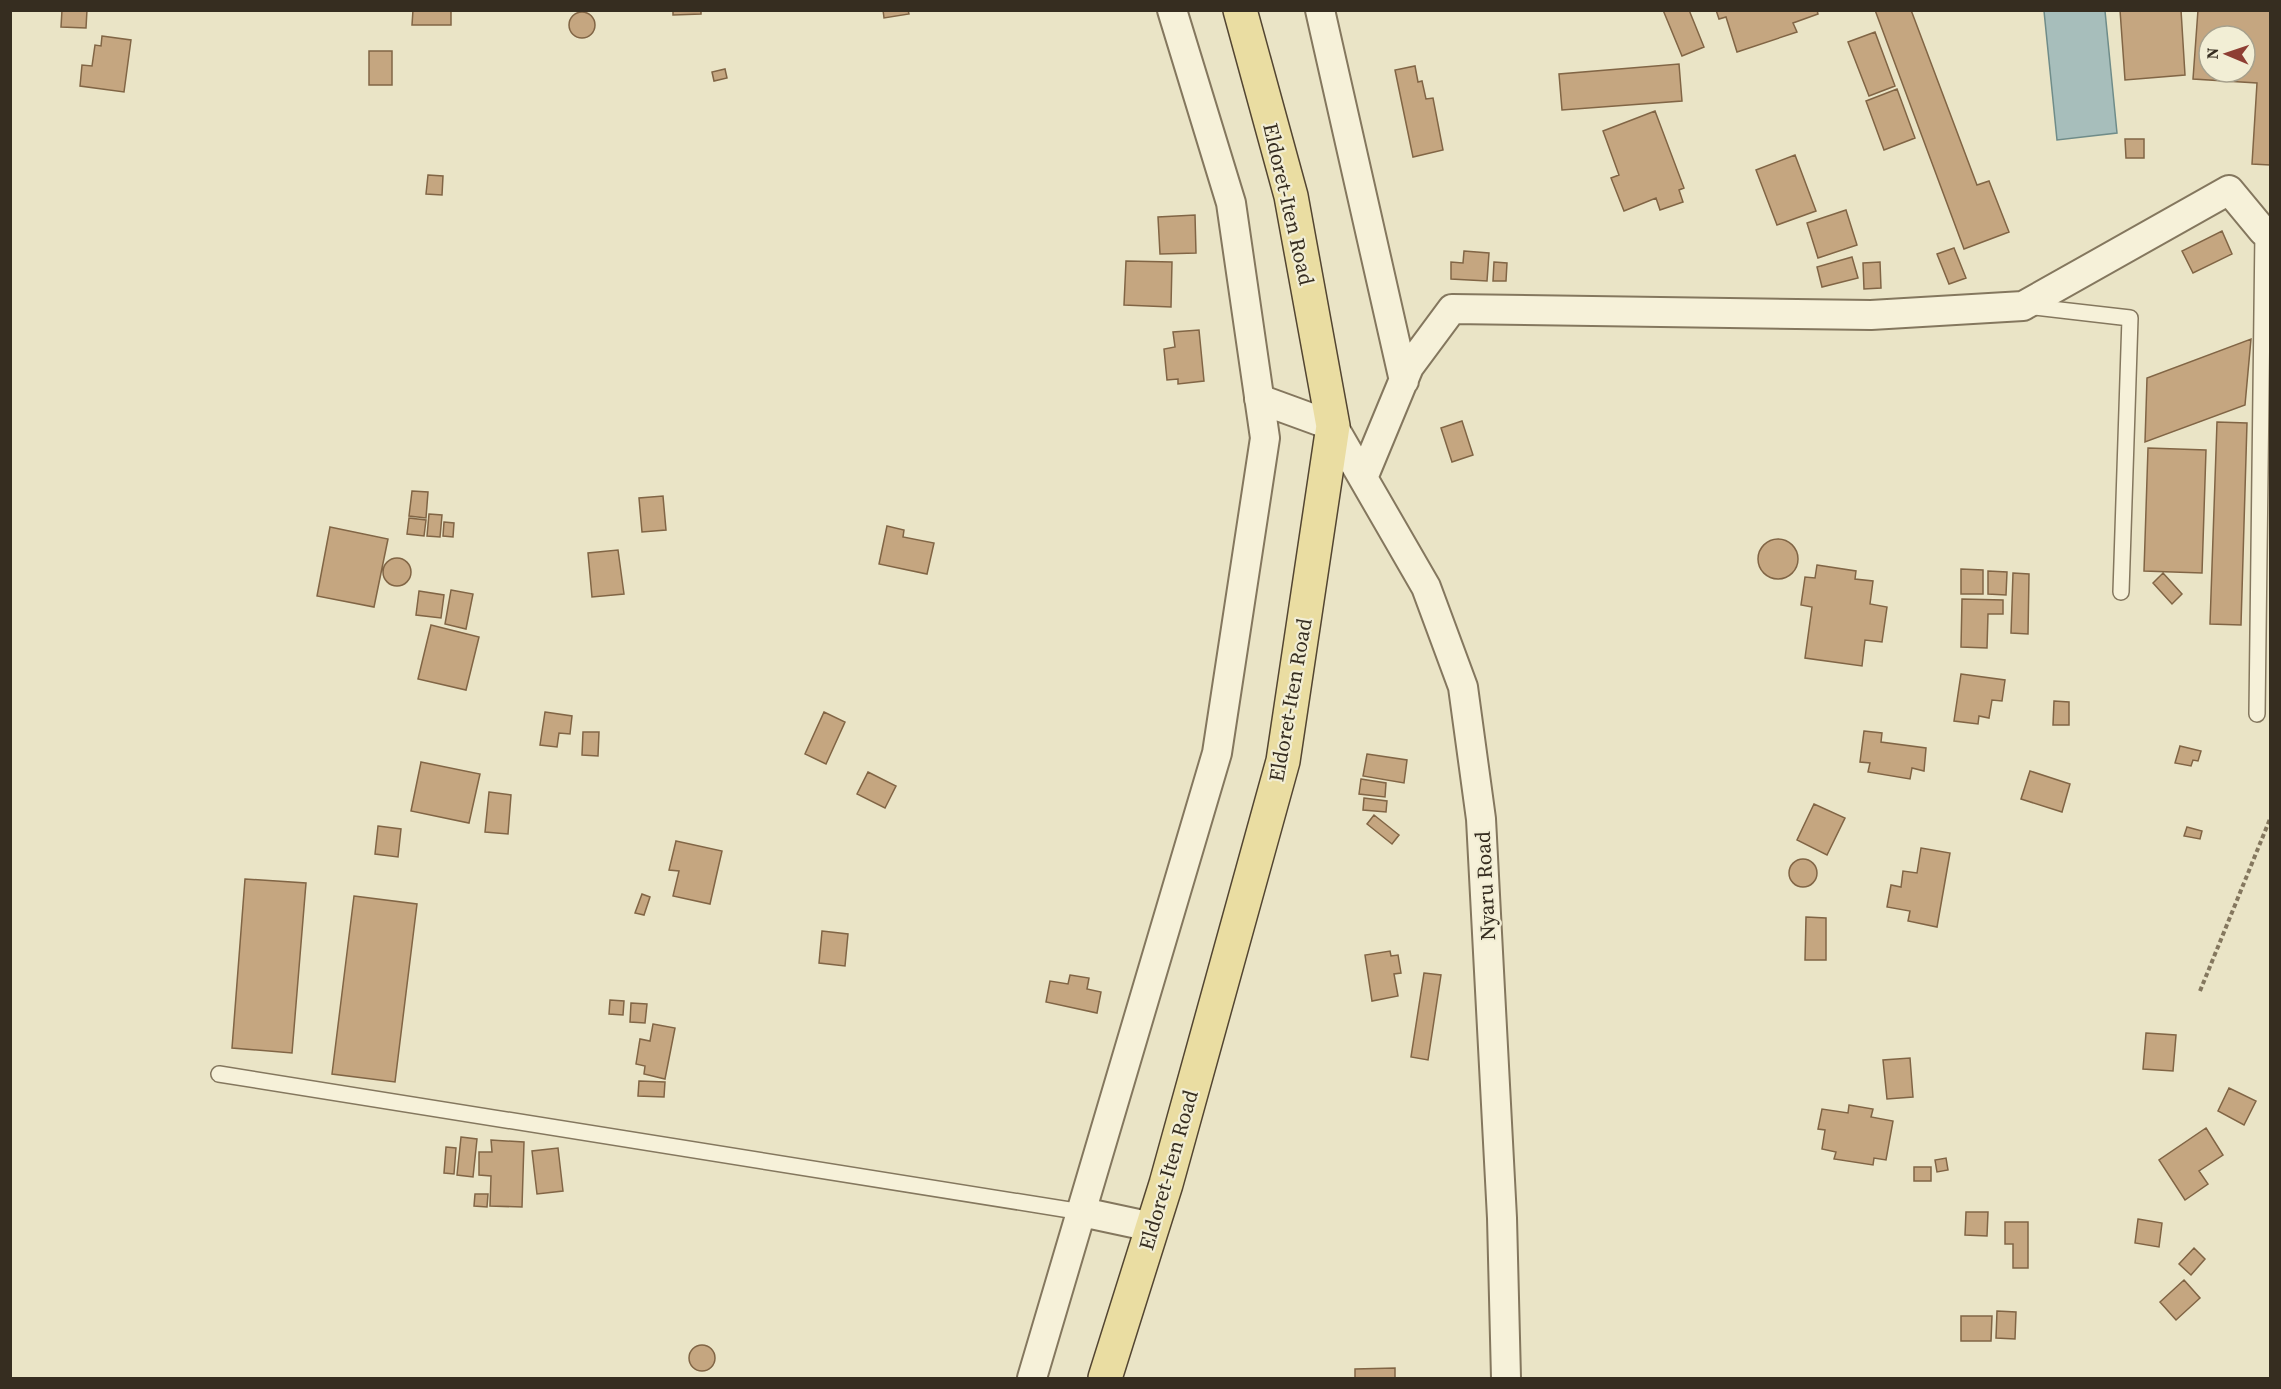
<svg xmlns="http://www.w3.org/2000/svg" width="2281" height="1389" font-family="'Source Serif 4',serif">
<style>
.water{fill:#a7bebb;stroke:#6f8c89;stroke-width:1.5}
.building{fill:#c5a680;stroke:#816545;stroke-width:1.5;fill-rule:evenodd}
.lines{fill:none;stroke-linecap:round;stroke-linejoin:round}
.lane-casing{stroke:#84775e;stroke-width:18}
.street-casing{stroke:#84775e;stroke-width:32}
.primary-casing{stroke:#534531;stroke-width:36}
.path{stroke:#84775e;stroke-width:4;stroke-dasharray:4.5 3;stroke-linecap:butt}
.lane{stroke:#f6f1d9;stroke-width:15}
.street{stroke:#f6f1d9;stroke-width:28}
.primary{stroke:#eadda2;stroke-width:33}
.labels{text-anchor:middle;dominant-baseline:central;stroke-width:4.5;stroke-linejoin:round;paint-order:stroke}
.street-label{font-size:21px;fill:#362d20;stroke:#f2eed5}
</style>
<rect width="100%" height="100%" fill="#eae4c6"/>
<path class="water" d="M 2044,11 L 2105,11 L 2117,133 L 2057,140 Z"/>
<path class="building" d="M 62,10 L 87,10 L 86,28 L 61,27 Z
M 413,10 L 451,10 L 451,25 L 412,25 Z
M 673,10 L 701,10 L 701,14 L 673,15 Z
M 883,10 L 908,10 L 909,14 L 884,18 Z
M 1663,10 L 1689,10 L 1704,47 L 1682,56 Z
M 1716,10 L 1817,10 L 1818,14 L 1793,23 L 1797,32 L 1737,52 L 1726,17 L 1719,19 Z
M 1875,10 L 1911,10 L 1977,185 L 1989,181 L 2009,232 L 1964,249 Z
M 2120,10 L 2181,10 L 2185,75 L 2125,80 Z
M 2198,10 L 2270,10 L 2270,165 L 2252,164 L 2257,83 L 2193,79 ZM 2209,36 L 2245,36 L 2245,72 L 2209,72 Z
M569 25a13 13 0 1 1 26 0a13 13 0 1 1-26 0Z
M 1875,32 L 1895,86 L 1869,96 L 1848,42 Z
M 102,36 L 131,40 L 124,92 L 80,86 L 82,65 L 92,66 L 95,45 L 101,46 Z
M 369,51 L 392,51 L 392,85 L 369,85 Z
M 1679,64 L 1682,101 L 1562,110 L 1559,74 Z
M 1415,66 L 1418,82 L 1422,81 L 1426,99 L 1433,98 L 1443,150 L 1413,157 L 1395,70 Z
M 725,69 L 727,78 L 714,81 L 712,72 Z
M 1897,89 L 1915,138 L 1884,150 L 1866,101 Z
M 1655,111 L 1684,188 L 1679,190 L 1683,202 L 1660,210 L 1656,198 L 1624,211 L 1611,178 L 1619,175 L 1603,131 Z
M 2125,139 L 2144,139 L 2144,158 L 2126,158 Z
M 1795,155 L 1816,211 L 1777,225 L 1756,170 Z
M 428,175 L 443,176 L 442,195 L 426,194 Z
M 1846,210 L 1857,245 L 1818,258 L 1807,223 Z
M 1195,215 L 1196,253 L 1160,254 L 1158,217 Z
M 2222,231 L 2232,254 L 2193,273 L 2182,251 Z
M 1954,248 L 1966,278 L 1949,284 L 1937,254 Z
M 1464,251 L 1489,253 L 1487,281 L 1451,279 L 1451,262 L 1463,263 Z
M 1852,257 L 1858,278 L 1822,287 L 1817,267 Z
M 1126,261 L 1172,262 L 1171,307 L 1124,305 Z
M 1494,262 L 1507,263 L 1506,281 L 1493,281 Z
M 1880,262 L 1881,288 L 1864,289 L 1863,263 Z
M 1199,330 L 1204,381 L 1178,384 L 1178,379 L 1167,380 L 1164,349 L 1175,347 L 1173,332 Z
M 2251,339 L 2245,405 L 2145,442 L 2147,378 Z
M 1462,421 L 1473,455 L 1452,462 L 1441,428 Z
M 2217,422 L 2247,423 L 2241,625 L 2210,624 Z
M 2148,448 L 2206,450 L 2202,573 L 2144,571 Z
M 412,491 L 428,492 L 426,518 L 409,516 Z
M 663,496 L 666,530 L 642,532 L 639,498 Z
M 429,514 L 442,515 L 440,537 L 427,536 Z
M 409,518 L 426,520 L 424,536 L 407,534 Z
M 444,522 L 454,523 L 453,537 L 443,536 Z
M 887,526 L 904,530 L 903,537 L 934,543 L 927,574 L 879,564 Z
M 330,527 L 388,539 L 374,607 L 317,596 Z
M1758 559a20 20 0 1 1 40 0a20 20 0 1 1-40 0Z
M 618,550 L 624,594 L 592,597 L 588,553 Z
M383 572a14 14 0 1 1 28 0a14 14 0 1 1-28 0Z
M 1817,565 L 1856,571 L 1855,579 L 1873,581 L 1870,604 L 1887,607 L 1882,642 L 1865,640 L 1862,666 L 1805,658 L 1812,607 L 1801,605 L 1805,577 L 1815,578 Z
M 1961,569 L 1983,570 L 1983,594 L 1961,594 Z
M 1988,571 L 2007,572 L 2006,595 L 1988,594 Z
M 2013,573 L 2029,574 L 2028,634 L 2011,633 Z
M 2163,573 L 2182,594 L 2172,604 L 2153,583 Z
M 451,590 L 473,594 L 466,629 L 445,624 Z
M 419,591 L 444,595 L 441,618 L 416,615 Z
M 1962,599 L 2003,600 L 2003,614 L 1988,614 L 1987,648 L 1961,647 Z
M 431,625 L 479,637 L 466,690 L 418,679 Z
M 1961,674 L 2005,680 L 2002,701 L 1992,700 L 1989,718 L 1979,716 L 1978,724 L 1954,721 Z
M 2054,701 L 2069,702 L 2069,725 L 2053,725 Z
M 545,712 L 572,716 L 570,734 L 559,733 L 557,747 L 540,745 Z
M 824,712 L 845,722 L 826,764 L 805,754 Z
M 1864,731 L 1882,733 L 1881,742 L 1926,748 L 1924,771 L 1912,768 L 1910,779 L 1868,772 L 1870,763 L 1860,762 Z
M 583,732 L 599,732 L 598,756 L 582,755 Z
M 2180,746 L 2201,751 L 2198,761 L 2193,760 L 2191,766 L 2175,763 Z
M 1367,754 L 1407,760 L 1404,783 L 1363,776 Z
M 421,762 L 480,774 L 469,823 L 411,811 Z
M 2030,771 L 2070,784 L 2062,812 L 2021,799 Z
M 868,772 L 896,786 L 885,808 L 857,794 Z
M 1361,779 L 1386,783 L 1385,797 L 1359,794 Z
M 489,792 L 511,795 L 508,834 L 485,832 Z
M 1364,798 L 1387,801 L 1386,812 L 1363,810 Z
M 1814,804 L 1845,818 L 1827,855 L 1797,840 Z
M 1374,815 L 1399,835 L 1392,844 L 1367,824 Z
M 378,826 L 401,829 L 398,857 L 375,854 Z
M 2187,827 L 2202,831 L 2200,839 L 2184,836 Z
M 676,841 L 722,851 L 710,904 L 673,896 L 679,871 L 669,870 Z
M 1921,848 L 1950,853 L 1937,927 L 1908,921 L 1910,911 L 1887,907 L 1891,885 L 1901,887 L 1903,871 L 1917,873 Z
M1789 873a14 14 0 1 1 28 0a14 14 0 1 1-28 0Z
M 245,879 L 306,883 L 292,1053 L 232,1048 Z
M 642,894 L 650,897 L 644,915 L 635,913 Z
M 354,896 L 417,904 L 395,1082 L 332,1074 Z
M 1806,917 L 1826,918 L 1826,960 L 1805,960 Z
M 822,931 L 848,934 L 845,966 L 819,963 Z
M 1390,951 L 1391,956 L 1398,955 L 1401,973 L 1394,974 L 1398,996 L 1372,1001 L 1365,955 Z
M 1424,973 L 1441,975 L 1428,1060 L 1411,1057 Z
M 1070,975 L 1089,978 L 1087,989 L 1101,992 L 1097,1013 L 1046,1002 L 1050,981 L 1068,984 Z
M 610,1000 L 624,1001 L 623,1015 L 609,1014 Z
M 631,1003 L 647,1004 L 645,1023 L 630,1022 Z
M 653,1024 L 675,1028 L 665,1079 L 644,1074 L 645,1066 L 636,1064 L 640,1039 L 650,1041 Z
M 2146,1033 L 2176,1035 L 2173,1071 L 2143,1069 Z
M 1910,1058 L 1913,1097 L 1887,1099 L 1883,1060 Z
M 639,1081 L 665,1082 L 664,1097 L 638,1096 Z
M 2229,1088 L 2256,1101 L 2244,1125 L 2218,1111 Z
M 1849,1105 L 1873,1109 L 1871,1117 L 1893,1121 L 1886,1160 L 1874,1158 L 1873,1165 L 1834,1159 L 1836,1152 L 1822,1149 L 1825,1130 L 1818,1129 L 1822,1109 L 1848,1113 Z
M 2206,1128 L 2223,1155 L 2199,1171 L 2208,1184 L 2185,1200 L 2159,1160 Z
M 461,1137 L 477,1139 L 473,1177 L 457,1175 Z
M 491,1140 L 524,1142 L 522,1207 L 490,1206 L 491,1176 L 479,1175 L 479,1152 L 492,1152 Z
M 446,1147 L 456,1148 L 454,1174 L 444,1173 Z
M 558,1148 L 563,1191 L 537,1194 L 532,1151 Z
M 1946,1158 L 1948,1170 L 1937,1172 L 1935,1160 Z
M 1914,1167 L 1931,1167 L 1931,1181 L 1914,1181 Z
M 475,1194 L 488,1194 L 487,1207 L 474,1206 Z
M 1966,1212 L 1988,1212 L 1987,1236 L 1965,1235 Z
M 2138,1219 L 2162,1223 L 2159,1247 L 2135,1243 Z
M 2005,1222 L 2028,1222 L 2028,1268 L 2013,1268 L 2013,1244 L 2005,1244 Z
M 2194,1248 L 2205,1259 L 2191,1275 L 2179,1264 Z
M 2184,1280 L 2200,1298 L 2176,1320 L 2160,1302 Z
M 1997,1311 L 2016,1312 L 2015,1339 L 1996,1338 Z
M 1961,1316 L 1992,1316 L 1991,1341 L 1961,1341 Z
M689 1358a13 13 0 1 1 26 0a13 13 0 1 1-26 0Z
M 1395,1368 L 1395,1378 L 1355,1378 L 1355,1369 Z"/>
<g class="lines">
<defs>
<path id="lane" d="M 2026,306 L 2130,318 L 2121,592
M 2257,714 L 2263,231
M 219,1074 L 1082,1212"/>
<path id="street" d="M 1320,10 L 1404,381
M 1259,399 L 1333,426 L 1426,587 L 1463,687 L 1481,819 L 1502,1218 L 1506,1378
M 1363,478 L 1409,367 L 1452,309 L 1871,315 L 2023,306 L 2229,190 L 2263,231
M 1082,1212 L 1152,1227
M 1032,1378 L 1217,753 L 1265,438 L 1231,203 L 1172,10"/>
<path id="primary" d="M 1105,1378 L 1166,1184 L 1283,761 L 1333,426 L 1291,196 L 1240,10"/>
</defs>
<use href="#lane" class="lane-casing"/>
<use href="#street" class="street-casing"/>
<use href="#primary" class="primary-casing"/>
<path class="path" d="M 2200,991 L 2270,819"/>
<use href="#lane" class="lane"/>
<use href="#street" class="street"/>
<use href="#primary" class="primary"/>
</g>
<g class="labels">
<g class="street-label">
<text transform="translate(1289 204) rotate(77)">Eldoret-Iten Road</text>
<text transform="translate(1290 700) rotate(-80)">Eldoret-Iten Road</text>
<text transform="translate(1485 886) rotate(-93)">Nyaru Road</text>
<text transform="translate(1168 1170) rotate(-74)">Eldoret-Iten Road</text>
</g>
</g>
<rect width="2281" height="1389" fill="none" stroke="#362d20" stroke-width="24"/>
<g transform="translate(2227 54) rotate(272)"><circle r="28" fill="#f2eed5" stroke="#a7a18d" stroke-width="1.5"/>
<path d="M0-4.5L10 22L0 15L-10 22Z" fill="#8e3e33"/>
<text y="-9" font-size="16" font-weight="bold" text-anchor="middle" fill="#362d20">N</text>
</g>
</svg>
